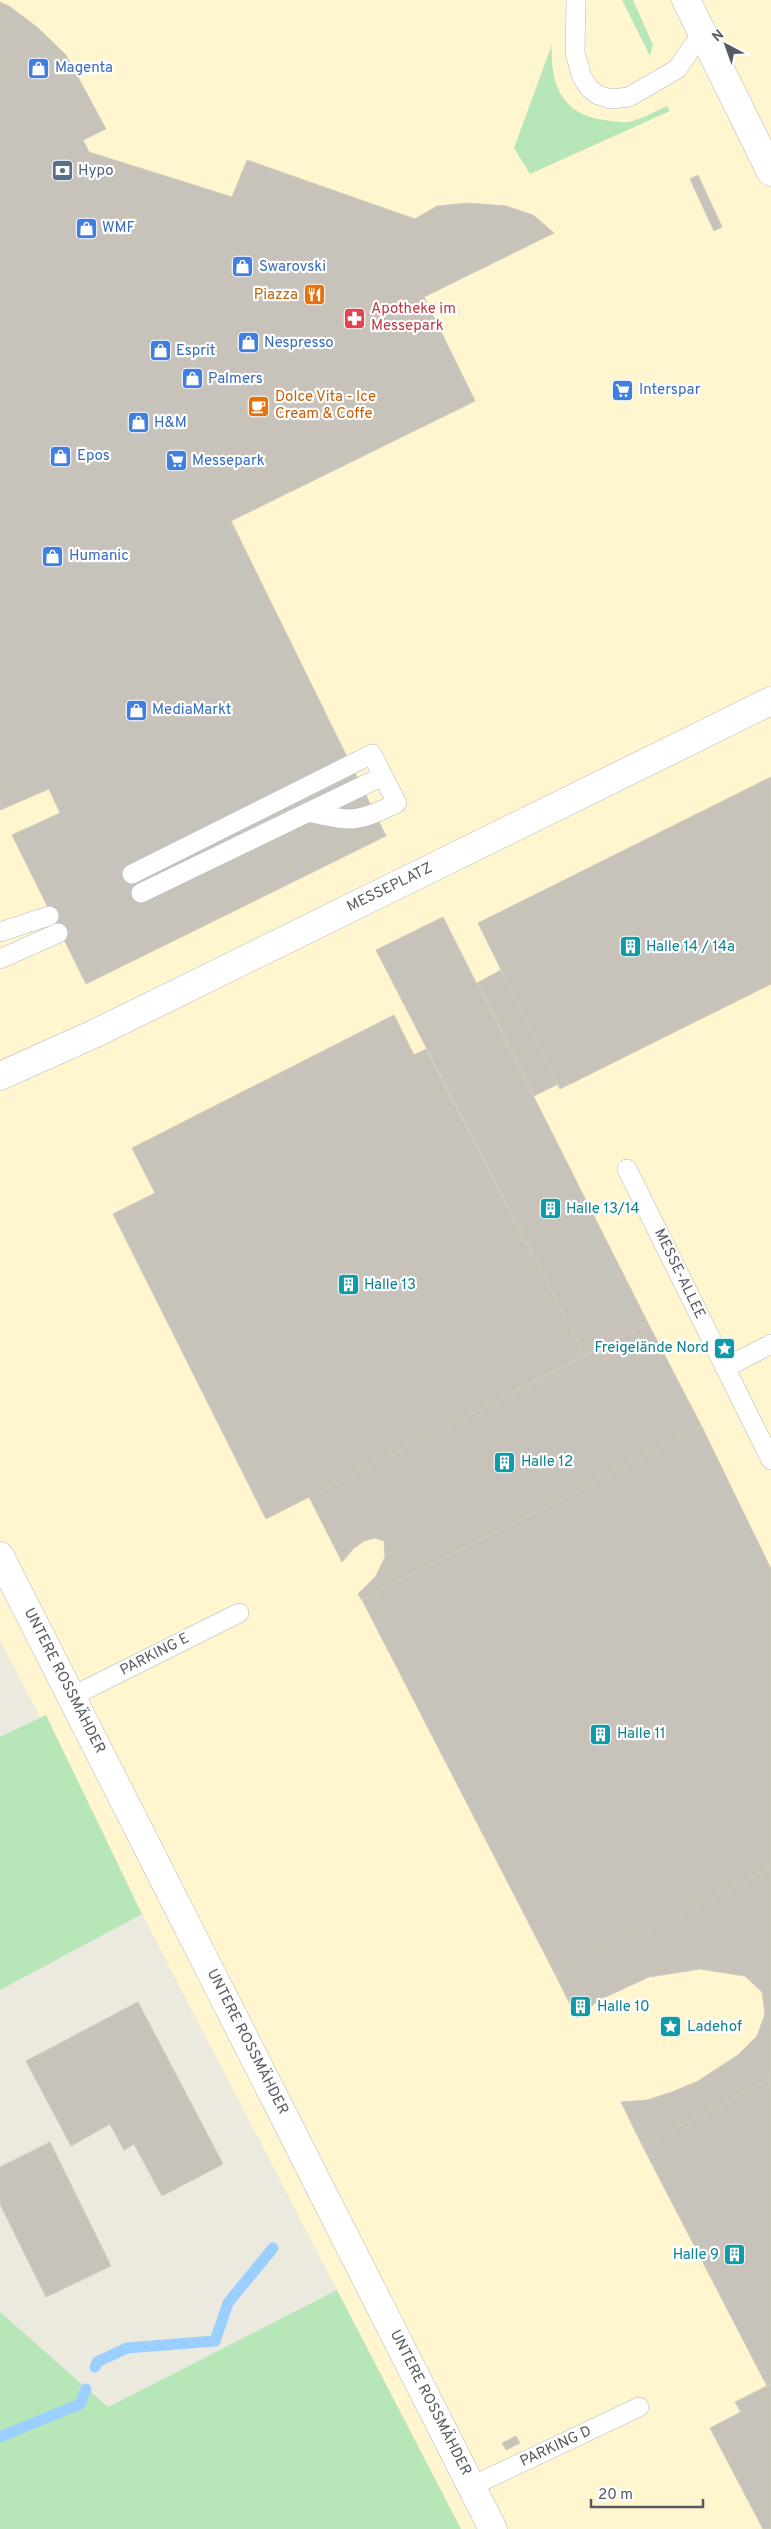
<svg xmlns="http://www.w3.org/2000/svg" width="771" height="2529" font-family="Overpass,sans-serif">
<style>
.commercial{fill:#fff6d0}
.green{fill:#b7e7b9}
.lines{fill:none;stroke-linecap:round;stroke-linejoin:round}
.stream{stroke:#9bcfff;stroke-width:11}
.building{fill:#c7c3bb;stroke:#d1cbbc}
.lane-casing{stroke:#b6b9bf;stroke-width:20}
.street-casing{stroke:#b6b9bf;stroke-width:29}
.lane{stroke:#fff;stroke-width:19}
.street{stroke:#fff;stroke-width:28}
.labels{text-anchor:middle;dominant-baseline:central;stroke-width:4.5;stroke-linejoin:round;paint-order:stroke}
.shop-label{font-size:15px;fill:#366cbe;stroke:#fff;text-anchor:start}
.service-label{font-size:15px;fill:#4e5e75;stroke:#fff;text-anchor:start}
.food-label{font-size:15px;fill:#c56008;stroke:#fff;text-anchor:end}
.health-label{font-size:15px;fill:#be3a42;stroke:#fff;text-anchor:start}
.street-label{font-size:15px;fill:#575b61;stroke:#fff}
.culture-label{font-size:15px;fill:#0d838f;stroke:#fff;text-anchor:start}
</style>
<rect width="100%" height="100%" fill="#eceade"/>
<path class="commercial" d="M 0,0 L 771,0 L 771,2529 L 461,2529 L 0,1640 Z"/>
<path class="green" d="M 622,0 L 633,0 L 653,45 L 650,56 Z
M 552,44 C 550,83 561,114 604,120 C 612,121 620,123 628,122 C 641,120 655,111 667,106 L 670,111 L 530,174 L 514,148 Z
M 46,1715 L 142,1914 L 0,1990 L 0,1737 Z
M 337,2290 L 461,2529 L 0,2529 L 0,2312 L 108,2407 Z"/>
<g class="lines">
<path class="stream" d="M 95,2367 L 97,2362 L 127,2348 L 215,2341 L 228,2303 L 273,2248
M 0,2437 L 80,2404 L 86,2389"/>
</g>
<path class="building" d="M 0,2 L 9,6 L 37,27 L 66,55 L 106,129 L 83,140 L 89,152 L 232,197 L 247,160 L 415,219 L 437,206 L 468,203 L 506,206 L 533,215 L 554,233 L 424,297 L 475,401 L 231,521 L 386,836 L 86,984 L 12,835 L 60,813 L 49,789 L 0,810 Z
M 698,175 L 722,227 L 714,231 L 690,179 Z
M 771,777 L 771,984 L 560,1089 L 478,923 Z
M 443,917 L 648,1323 L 585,1356 L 376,950 Z
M 501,970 L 558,1084 L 534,1096 L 477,983 Z
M 394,1015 L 414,1055 L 426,1049 L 585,1356 L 266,1519 L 113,1214 L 155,1193 L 132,1148 Z
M 648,1323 L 702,1427 L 362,1600 L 358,1594 L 376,1576 L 385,1557 L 384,1541 L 375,1538 L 364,1541 L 354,1548 L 342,1562 L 309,1497 Z
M 702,1427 L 771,1569 L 771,1868 L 556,1976 L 362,1600 Z
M 771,1868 L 771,2079 L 642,2145 L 621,2102 L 647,2100 L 672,2092 L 698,2081 L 738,2055 L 757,2036 L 765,2014 L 762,1992 L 745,1976 L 700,1969 L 649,1977 L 599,2000 L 577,2018 L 556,1976 Z
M 138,2002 L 223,2164 L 162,2196 L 134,2144 L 124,2150 L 110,2124 L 71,2146 L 26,2061 Z
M 771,2079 L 771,2384 L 767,2386 L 642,2145 Z
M 50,2142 L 111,2266 L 46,2297 L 0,2204 L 0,2167 Z
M 771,2384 L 771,2529 L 763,2529 L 710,2428 L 741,2412 L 735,2402 Z
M 516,2436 L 520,2443 L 506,2450 L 502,2443 Z"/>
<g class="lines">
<defs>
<path id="lane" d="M 576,0 L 575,53 L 582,77 L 589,88 L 598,95 L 611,99 L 629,97 L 677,69 L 702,33
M 308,812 C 352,822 356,823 397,803 L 383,776
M 132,874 L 372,754 L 383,776 L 141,893
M 0,932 L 49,916
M 0,959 L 58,933
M 627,1169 L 771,1460
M 725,1368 L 771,1344
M 71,1697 L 239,1613
M 472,2486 L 639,2407"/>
<path id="street" d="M 686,0 L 771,172
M 0,1076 L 96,1033 L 771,701
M 0,1556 L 493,2529"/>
</defs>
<use href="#lane" class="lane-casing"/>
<use href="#street" class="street-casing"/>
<use href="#lane" class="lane"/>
<use href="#street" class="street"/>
</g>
<defs>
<symbol id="shop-square" viewBox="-11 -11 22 22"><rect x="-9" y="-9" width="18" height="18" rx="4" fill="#3f7fe0" stroke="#fff"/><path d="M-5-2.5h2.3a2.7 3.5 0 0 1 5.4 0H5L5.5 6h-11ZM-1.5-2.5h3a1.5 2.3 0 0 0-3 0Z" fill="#fff"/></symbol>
<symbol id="bank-square" viewBox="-11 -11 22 22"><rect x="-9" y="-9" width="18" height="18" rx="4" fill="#5c6f8a" stroke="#fff"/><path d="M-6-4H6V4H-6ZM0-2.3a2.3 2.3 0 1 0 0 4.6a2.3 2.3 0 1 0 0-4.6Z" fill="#fff"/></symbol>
<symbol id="restaurant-square" viewBox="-11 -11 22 22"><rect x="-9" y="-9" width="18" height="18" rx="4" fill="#e8710a" stroke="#fff"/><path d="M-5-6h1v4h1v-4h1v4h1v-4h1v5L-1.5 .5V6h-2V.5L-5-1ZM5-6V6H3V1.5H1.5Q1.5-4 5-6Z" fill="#fff"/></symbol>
<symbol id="pharmacy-square" viewBox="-11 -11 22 22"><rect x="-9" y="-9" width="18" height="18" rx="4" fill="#e0444e" stroke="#fff"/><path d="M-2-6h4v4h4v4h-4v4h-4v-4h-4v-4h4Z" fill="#fff"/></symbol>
<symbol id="supermarket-square" viewBox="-11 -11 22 22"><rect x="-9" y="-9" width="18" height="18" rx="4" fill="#3f7fe0" stroke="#fff"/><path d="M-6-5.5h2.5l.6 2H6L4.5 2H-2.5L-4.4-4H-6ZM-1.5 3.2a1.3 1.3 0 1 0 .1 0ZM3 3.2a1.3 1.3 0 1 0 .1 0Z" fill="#fff"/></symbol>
<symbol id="cafe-square" viewBox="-11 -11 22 22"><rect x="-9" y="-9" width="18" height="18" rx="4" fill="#e8710a" stroke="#fff"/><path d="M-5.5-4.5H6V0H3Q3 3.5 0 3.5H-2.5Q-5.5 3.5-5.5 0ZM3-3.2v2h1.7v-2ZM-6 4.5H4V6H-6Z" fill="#fff"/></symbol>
<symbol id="building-square" viewBox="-11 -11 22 22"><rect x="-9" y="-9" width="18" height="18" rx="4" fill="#0f9aa8" stroke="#fff"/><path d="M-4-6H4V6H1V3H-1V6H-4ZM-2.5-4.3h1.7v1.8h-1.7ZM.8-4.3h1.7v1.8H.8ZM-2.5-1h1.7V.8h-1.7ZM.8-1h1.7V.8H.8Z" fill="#fff"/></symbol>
<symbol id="sight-square" viewBox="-11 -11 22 22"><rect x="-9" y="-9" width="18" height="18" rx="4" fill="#0f9aa8" stroke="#fff"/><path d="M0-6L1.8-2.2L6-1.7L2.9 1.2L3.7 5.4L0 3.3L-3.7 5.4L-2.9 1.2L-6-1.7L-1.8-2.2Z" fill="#fff"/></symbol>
</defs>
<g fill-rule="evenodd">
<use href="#shop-square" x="26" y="56" width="25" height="25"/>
<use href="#bank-square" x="50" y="158" width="25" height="25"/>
<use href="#shop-square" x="74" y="216" width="25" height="25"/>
<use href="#shop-square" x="230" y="254" width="25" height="25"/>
<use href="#restaurant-square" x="302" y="282" width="25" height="25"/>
<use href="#pharmacy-square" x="342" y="306" width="25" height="25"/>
<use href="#shop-square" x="236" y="330" width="25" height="25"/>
<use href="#shop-square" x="148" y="338" width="25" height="25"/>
<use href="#shop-square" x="180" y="366" width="25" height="25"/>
<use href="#supermarket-square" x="610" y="378" width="25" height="25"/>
<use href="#cafe-square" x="246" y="394" width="25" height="25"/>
<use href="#shop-square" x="126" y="410" width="25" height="25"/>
<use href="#shop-square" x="48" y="444" width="25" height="25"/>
<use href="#supermarket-square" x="164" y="448" width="25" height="25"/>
<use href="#shop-square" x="40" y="544" width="25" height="25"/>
<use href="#shop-square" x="124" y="698" width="25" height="25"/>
<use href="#building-square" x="618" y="934" width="25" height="25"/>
<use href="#building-square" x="538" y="1196" width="25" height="25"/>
<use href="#building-square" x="336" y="1272" width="25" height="25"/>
<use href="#sight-square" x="712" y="1336" width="25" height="25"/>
<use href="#building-square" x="492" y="1450" width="25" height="25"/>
<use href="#building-square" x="588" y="1722" width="25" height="25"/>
<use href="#building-square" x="568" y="1994" width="25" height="25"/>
<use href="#sight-square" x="658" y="2014" width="25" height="25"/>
<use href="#building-square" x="722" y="2242" width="25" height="25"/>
</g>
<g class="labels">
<g class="shop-label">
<text x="55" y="68">Magenta</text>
<text x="102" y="228">WMF</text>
<text x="259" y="267">Swarovski</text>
<text x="264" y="343">Nespresso</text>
<text x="176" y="351">Esprit</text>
<text x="208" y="379">Palmers</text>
<text x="639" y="390">Interspar</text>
<text x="154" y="423">H&amp;M</text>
<text x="77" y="456">Epos</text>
<text x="192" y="461">Messepark</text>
<text x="69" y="556">Humanic</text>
<text x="152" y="710">MediaMarkt</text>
</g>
<g class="service-label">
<text x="78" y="171">Hypo</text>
</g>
<g class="food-label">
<text x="298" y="295">Piazza</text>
<text x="275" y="397" text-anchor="start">Dolce Vita - Ice<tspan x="275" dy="17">Cream &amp; Coffe</tspan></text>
</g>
<g class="health-label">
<text x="371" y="309">Apotheke im<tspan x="371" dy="17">Messepark</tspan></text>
</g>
<g class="street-label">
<text transform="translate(390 888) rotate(-26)">MESSEPLATZ</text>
<text transform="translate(679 1274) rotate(64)">MESSE-ALLEE</text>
<text transform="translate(155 1655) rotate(-27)">PARKING E</text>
<text transform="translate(64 1681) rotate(63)">UNTERE ROSSMÄHDER</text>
<text transform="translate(247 2042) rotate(63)">UNTERE ROSSMÄHDER</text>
<text transform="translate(430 2403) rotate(63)">UNTERE ROSSMÄHDER</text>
<text transform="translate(556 2447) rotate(-25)">PARKING D</text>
</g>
<g class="culture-label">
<text x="646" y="947">Halle 14 / 14a</text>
<text x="566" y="1209">Halle 13/14</text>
<text x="364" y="1285">Halle 13</text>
<text x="709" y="1348" text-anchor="end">Freigelände Nord</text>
<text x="521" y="1462">Halle 12</text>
<text x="617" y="1734">Halle 11</text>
<text x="597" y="2007">Halle 10</text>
<text x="687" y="2027">Ladehof</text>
<text x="719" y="2255" text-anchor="end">Halle 9</text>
</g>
</g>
<g transform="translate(726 45) rotate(319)" stroke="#ffffff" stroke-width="4" paint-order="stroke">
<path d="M0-4L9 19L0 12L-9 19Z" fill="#575b61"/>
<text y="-8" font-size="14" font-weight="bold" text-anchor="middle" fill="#575b61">N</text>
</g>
<path d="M591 2499v8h112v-8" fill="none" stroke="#575b61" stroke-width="2.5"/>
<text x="598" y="2499" font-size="15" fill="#575b61" stroke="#ffffff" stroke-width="4" paint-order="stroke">20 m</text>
</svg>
